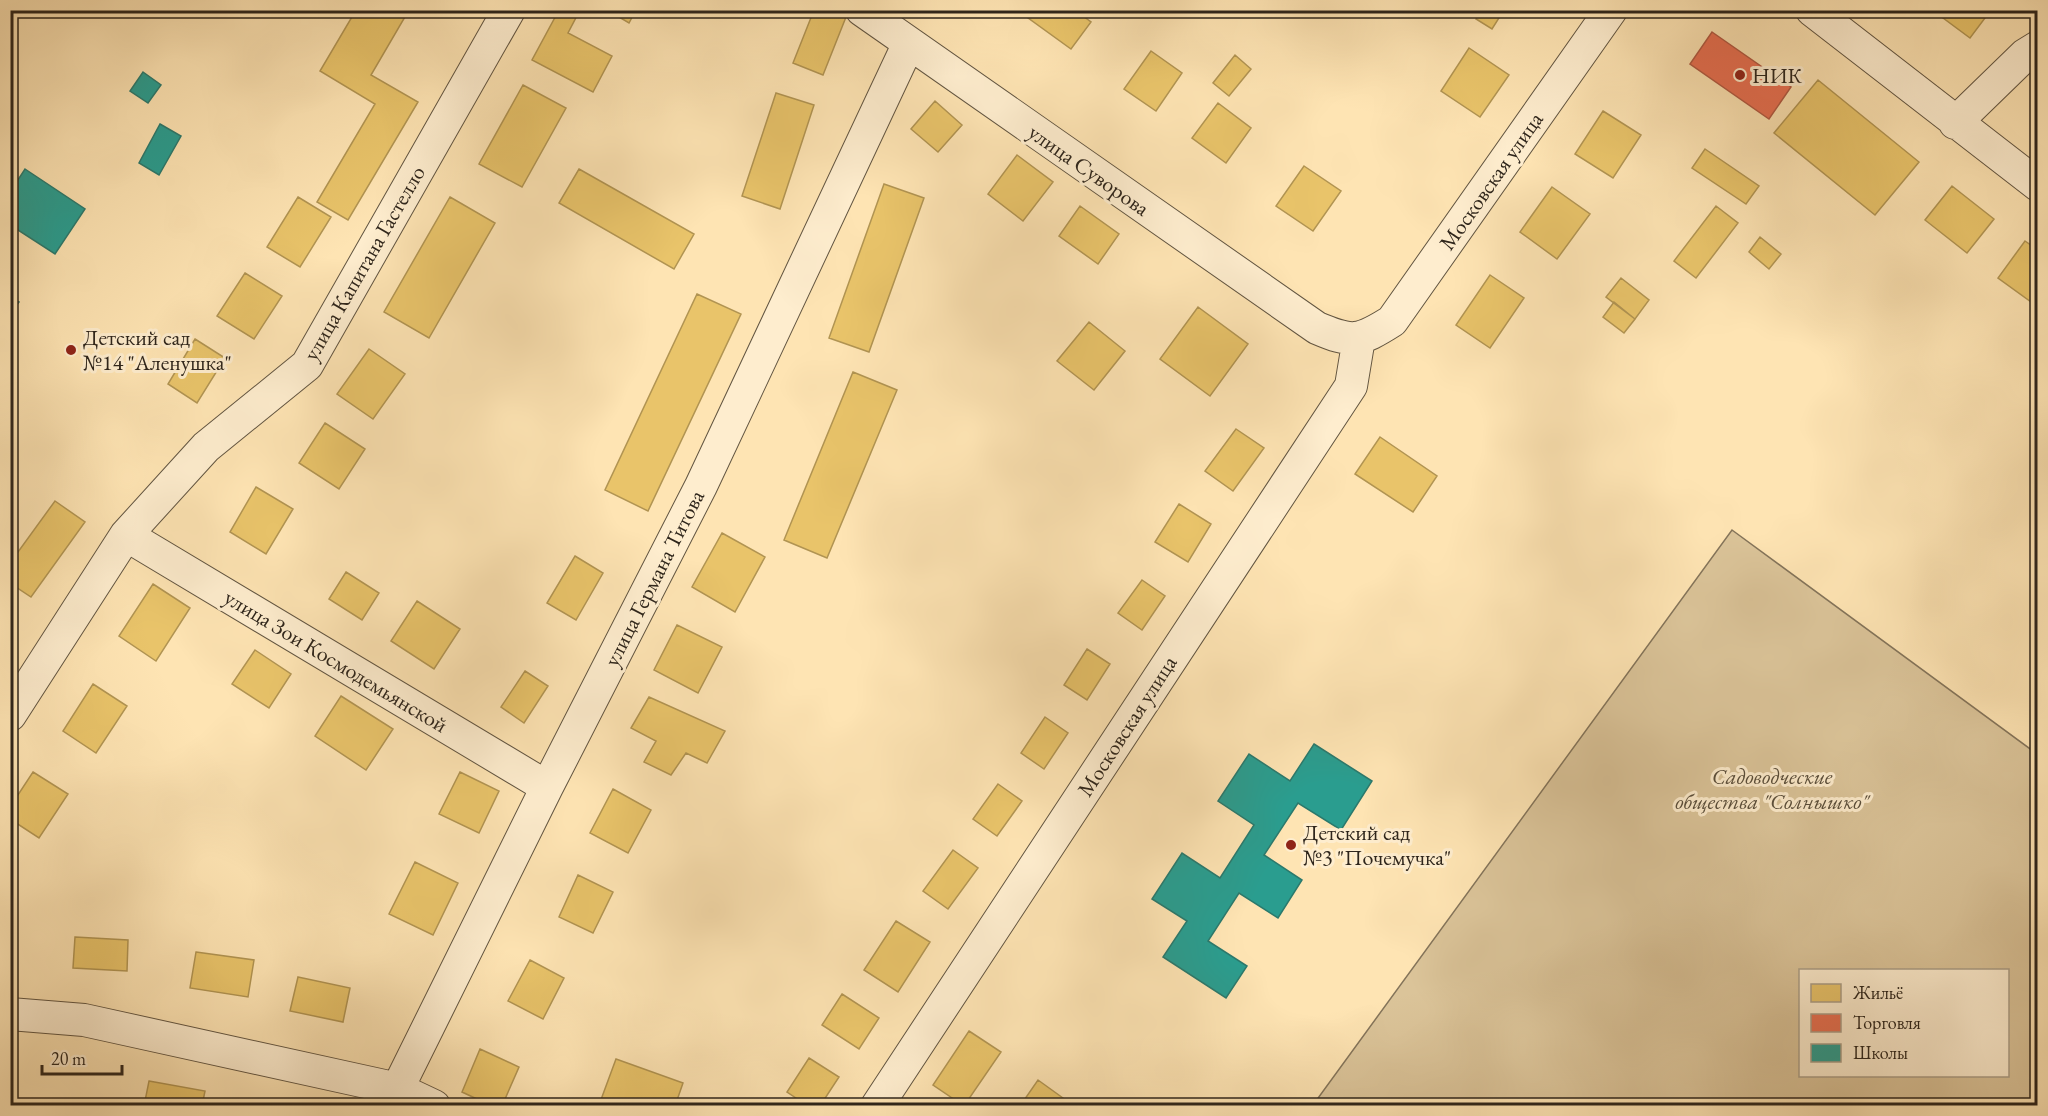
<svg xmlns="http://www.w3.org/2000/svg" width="2048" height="1116" font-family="'EB Garamond',serif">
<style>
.green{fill:#dbc499;stroke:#84745a;stroke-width:1.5;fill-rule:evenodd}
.homes{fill:#e9c46a;stroke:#b19452;stroke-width:1.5}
.shops{fill:#e76f51;stroke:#b05941;stroke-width:1.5}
.schools{fill:#2a9d8f;stroke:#2b796c;stroke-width:1.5}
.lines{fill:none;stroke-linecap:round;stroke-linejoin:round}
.minor-casing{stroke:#625541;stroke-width:34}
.minor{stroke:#feedce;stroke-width:32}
.poi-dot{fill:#8f2418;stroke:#feedce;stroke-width:2}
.labels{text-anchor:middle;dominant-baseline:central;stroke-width:6;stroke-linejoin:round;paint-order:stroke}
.poi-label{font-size:22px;fill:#2e251b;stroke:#feedce;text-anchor:start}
.street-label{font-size:22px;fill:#2e251b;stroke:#feedce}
.park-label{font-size:22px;font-style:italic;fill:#594d3a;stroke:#feedce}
</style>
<rect width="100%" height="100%" fill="#fee4b3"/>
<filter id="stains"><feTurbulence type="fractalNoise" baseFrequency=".00333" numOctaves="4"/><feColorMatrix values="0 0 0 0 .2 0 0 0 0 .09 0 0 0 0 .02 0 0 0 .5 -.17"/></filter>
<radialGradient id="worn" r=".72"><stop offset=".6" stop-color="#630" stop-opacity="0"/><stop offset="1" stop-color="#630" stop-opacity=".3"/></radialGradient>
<path class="green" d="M 1732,530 L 2037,754 L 2037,1105 L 1313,1105 ZM 1800,970 L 2008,970 L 2008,1076 L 1800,1076 Z"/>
<path class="homes" d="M 356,10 L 409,10 L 371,75 L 418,102 L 348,220 L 317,202 L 375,104 L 320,71 Z
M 559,10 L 580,10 L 568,33 L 612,56 L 593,92 L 532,60 Z
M 607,10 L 636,10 L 629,23 Z
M 814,10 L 848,12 L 823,75 L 793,63 Z
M 1027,10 L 1075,10 L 1091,22 L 1071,49 L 1024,15 Z
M 1482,10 L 1504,10 L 1492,29 L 1476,19 Z
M 1936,10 L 1991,10 L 1970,38 L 1935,12 Z
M 1469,48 L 1509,75 L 1480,117 L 1441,91 Z
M 1151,51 L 1182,73 L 1156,111 L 1124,89 Z
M 1235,55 L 1251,69 L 1229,96 L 1213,83 Z
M 1818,80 L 1919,162 L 1875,215 L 1774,133 Z
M 523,85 L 566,108 L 522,187 L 479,164 Z
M 776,93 L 814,105 L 780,209 L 742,196 Z
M 935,101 L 962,125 L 938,152 L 911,129 Z
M 1218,103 L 1251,128 L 1226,163 L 1192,138 Z
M 1603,111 L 1641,135 L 1613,178 L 1575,154 Z
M 1705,149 L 1759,186 L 1746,204 L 1692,168 Z
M 1017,155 L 1053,182 L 1023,221 L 988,194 Z
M 1304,166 L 1341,191 L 1313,231 L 1276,206 Z
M 579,169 L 694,234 L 674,269 L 559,203 Z
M 884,184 L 924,198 L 869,352 L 829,338 Z
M 1952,186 L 1994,219 L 1967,253 L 1925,220 Z
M 1552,187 L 1590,214 L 1557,259 L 1520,232 Z
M 298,197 L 331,217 L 300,267 L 267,247 Z
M 450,197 L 495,223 L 429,338 L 384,312 Z
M 1080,206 L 1119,234 L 1098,264 L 1059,236 Z
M 1716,206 L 1738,223 L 1696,278 L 1674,261 Z
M 1760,237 L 1781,254 L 1769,269 L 1749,252 Z
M 2025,241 L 2038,250 L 2038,307 L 1998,278 Z
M 245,273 L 282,296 L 254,339 L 217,316 Z
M 1490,275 L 1524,298 L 1490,348 L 1456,325 Z
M 1621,278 L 1649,300 L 1635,319 L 1606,297 Z
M 697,294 L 741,314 L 648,511 L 605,490 Z
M 1614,302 L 1635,319 L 1624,333 L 1603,317 Z
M 1198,307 L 1248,344 L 1210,396 L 1160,359 Z
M 1089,322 L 1125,351 L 1094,390 L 1057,361 Z
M 195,339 L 225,358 L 197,403 L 168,384 Z
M 369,349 L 405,374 L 373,419 L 337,394 Z
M 853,372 L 897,390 L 827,558 L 784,540 Z
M 325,423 L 365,449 L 339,489 L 299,463 Z
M 1236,429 L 1264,448 L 1233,491 L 1205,471 Z
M 1380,437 L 1437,476 L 1413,512 L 1355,474 Z
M 256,487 L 293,509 L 266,554 L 230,532 Z
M 55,501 L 85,522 L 31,597 L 10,583 L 10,563 Z
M 1179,504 L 1211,524 L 1188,562 L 1155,542 Z
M 722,533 L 765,557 L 735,612 L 692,587 Z
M 575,556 L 603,573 L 576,620 L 547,603 Z
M 346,572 L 379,593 L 362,620 L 329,599 Z
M 1142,580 L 1165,596 L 1142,630 L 1118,613 Z
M 153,584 L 190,608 L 156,661 L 119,636 Z
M 417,601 L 460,629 L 434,669 L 391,641 Z
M 677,625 L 722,647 L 698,693 L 654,670 Z
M 1087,649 L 1110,664 L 1087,700 L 1064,685 Z
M 255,650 L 291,674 L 269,708 L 232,684 Z
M 525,671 L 548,686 L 524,723 L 501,707 Z
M 93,684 L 127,706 L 96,753 L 63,731 Z
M 341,696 L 393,729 L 366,770 L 315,736 Z
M 649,697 L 725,731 L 707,763 L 686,753 L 671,775 L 644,762 L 656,741 L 631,728 Z
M 1045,717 L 1068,733 L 1044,769 L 1021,753 Z
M 33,772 L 68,794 L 39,838 L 10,819 L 10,807 Z
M 460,772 L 499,791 L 479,833 L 439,814 Z
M 998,784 L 1022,801 L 997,836 L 973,819 Z
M 613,789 L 651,810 L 628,853 L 590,833 Z
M 953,850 L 978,868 L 948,909 L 923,891 Z
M 415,862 L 458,883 L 433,935 L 389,914 Z
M 578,875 L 613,892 L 593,933 L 559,917 Z
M 896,921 L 930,942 L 898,992 L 864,970 Z
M 75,937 L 128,940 L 127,971 L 73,968 Z
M 196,952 L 254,960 L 248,997 L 190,988 Z
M 530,960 L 564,978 L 543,1019 L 508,1001 Z
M 298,977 L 350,988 L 343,1022 L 290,1011 Z
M 842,994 L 879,1018 L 859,1049 L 822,1025 Z
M 969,1031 L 1001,1052 L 964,1106 L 933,1085 Z
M 480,1049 L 519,1067 L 502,1106 L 492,1106 L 462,1092 Z
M 809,1058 L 839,1077 L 820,1106 L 808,1106 L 787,1092 Z
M 616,1059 L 683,1083 L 675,1106 L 599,1105 Z
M 1038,1080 L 1074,1106 L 1020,1106 Z
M 149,1081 L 205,1091 L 202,1106 L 144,1106 Z
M 248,1100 L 275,1106 L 247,1106 Z"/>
<path class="shops" d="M 1712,32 L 1791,87 L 1769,119 L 1690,64 Z"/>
<path class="schools" d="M 143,72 L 161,85 L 148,103 L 130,91 Z
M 160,124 L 181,136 L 159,175 L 139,163 Z
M 25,169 L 85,209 L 55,254 L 15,228 L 10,235 L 10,192 Z
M 10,297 L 19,302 L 10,314 Z
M 1314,744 L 1372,781 L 1341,830 L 1298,803 L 1264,855 L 1302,880 L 1278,918 L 1239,893 L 1208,941 L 1247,966 L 1226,998 L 1163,957 L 1187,921 L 1152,899 L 1182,853 L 1220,878 L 1254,825 L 1218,801 L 1249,754 L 1290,781 Z"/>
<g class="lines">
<defs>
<path id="minor" d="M 862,10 L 1317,328 C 1352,343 1359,342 1392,321 L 1611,10
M 1812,10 L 2038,185
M 1955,123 L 2025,55 L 2038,47
M 126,535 L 547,787
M 10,715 L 126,535 L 206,447 L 307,365 L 509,10
M 10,1014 L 84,1020 L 398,1089 L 434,1106
M 389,1106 L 547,787 L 701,486 L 908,45
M 877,1106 L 1351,386 L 1359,338"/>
</defs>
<use href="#minor" class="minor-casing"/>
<use href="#minor" class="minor"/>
</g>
<g class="poi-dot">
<circle cx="1740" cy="75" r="6"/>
<circle cx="71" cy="350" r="6"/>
<circle cx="1291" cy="845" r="6"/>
</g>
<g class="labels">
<g class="poi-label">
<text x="1752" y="75">НИК</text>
<text x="83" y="337">Детский сад<tspan x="83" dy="25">№14 "Аленушка"</tspan></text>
<text x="1303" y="832">Детский сад<tspan x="1303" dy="25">№3 "Почемучка"</tspan></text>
</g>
<g class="street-label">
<text transform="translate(1089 170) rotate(35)">улица Суворова</text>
<text transform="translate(1491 181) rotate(-55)">Московская улица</text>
<text transform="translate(364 263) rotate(-60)">улица Капитана Гастелло</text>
<text transform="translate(654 578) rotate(-63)">улица Германа Титова</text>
<text transform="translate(336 661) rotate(31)">улица Зои Космодемьянской</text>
<text transform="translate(1127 726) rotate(-57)">Московская улица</text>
</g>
<g class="park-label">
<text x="1772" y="776">Садоводческие<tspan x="1772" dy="25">общества "Солнышко"</tspan></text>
</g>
</g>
<rect width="2048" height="1116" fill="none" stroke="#fee4b3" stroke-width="36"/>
<rect x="12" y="12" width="2024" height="1092" fill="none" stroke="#2e251b" stroke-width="3"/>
<rect x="18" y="18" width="2012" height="1080" fill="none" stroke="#2e251b" stroke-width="1.5"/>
<rect x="1799" y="969" width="210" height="108" fill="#feedce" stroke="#ab9d86" stroke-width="1.5"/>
<rect x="1811" y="984" width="30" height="18" fill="#e9c46a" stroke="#ab9d86" stroke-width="1.5"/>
<text x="1853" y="999" font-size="18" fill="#2e251b">Жильё</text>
<rect x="1811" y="1014" width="30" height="18" fill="#e76f51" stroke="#ab9d86" stroke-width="1.5"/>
<text x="1853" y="1029" font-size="18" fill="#2e251b">Торговля</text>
<rect x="1811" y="1044" width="30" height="18" fill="#2a9d8f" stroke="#ab9d86" stroke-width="1.5"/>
<text x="1853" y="1059" font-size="18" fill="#2e251b">Школы</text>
<path d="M42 1065v9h80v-9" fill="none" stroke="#2e251b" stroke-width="3"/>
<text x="51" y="1065" font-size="18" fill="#2e251b" stroke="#feedce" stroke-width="4.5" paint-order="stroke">20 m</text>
<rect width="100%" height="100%" filter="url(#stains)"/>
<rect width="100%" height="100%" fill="url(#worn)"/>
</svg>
